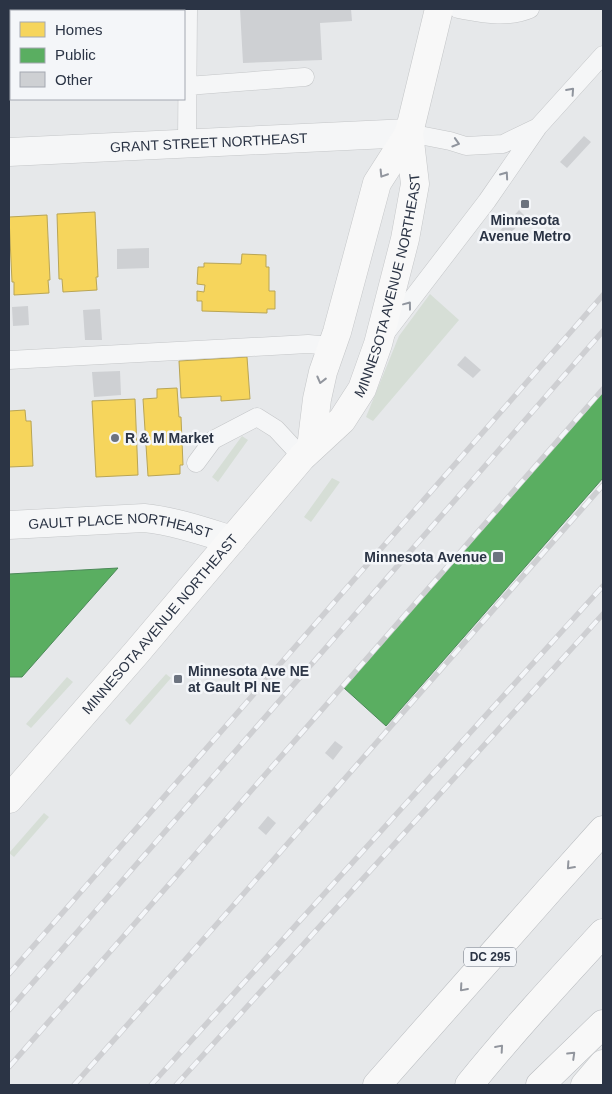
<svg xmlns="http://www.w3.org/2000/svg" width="612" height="1094" font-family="Helvetica,sans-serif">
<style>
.green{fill:#d6ded6}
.homes{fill:#f6d55c;stroke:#b9a555}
.public{fill:#5aae61;stroke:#4c8959}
.building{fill:#ced0d3}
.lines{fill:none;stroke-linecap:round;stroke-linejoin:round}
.lane-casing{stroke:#c4c6c8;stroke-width:19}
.street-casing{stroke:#c4c6c8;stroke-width:29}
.secondary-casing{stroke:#c4c6c8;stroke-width:29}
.highway-casing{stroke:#b8bbbf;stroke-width:29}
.lane{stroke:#f5f6f7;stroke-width:18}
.street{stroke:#f5f6f7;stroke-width:28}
.secondary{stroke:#f8f8f8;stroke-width:28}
.highway{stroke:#f8f8f8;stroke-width:28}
.rail-casing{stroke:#cecfd2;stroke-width:5.5}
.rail{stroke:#f4f6f9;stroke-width:4;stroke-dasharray:11;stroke-linecap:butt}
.oneway{stroke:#90959e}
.oneway2{stroke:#92969e}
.poi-dot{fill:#6c737f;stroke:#f4f6f9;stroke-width:2}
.labels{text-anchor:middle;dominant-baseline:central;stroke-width:5;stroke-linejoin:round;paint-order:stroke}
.shield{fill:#f4f6f9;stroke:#676e7b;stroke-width:1}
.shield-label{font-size:12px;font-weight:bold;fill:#2b3445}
.street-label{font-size:14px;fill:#2b3445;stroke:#f4f6f9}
.poi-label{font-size:14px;font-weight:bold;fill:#2b3445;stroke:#f4f6f9;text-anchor:start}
</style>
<rect width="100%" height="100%" fill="#e6e8ea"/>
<path class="green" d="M 430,294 L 459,320 L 373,421 L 366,417 L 399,336 Z
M 242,436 L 248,440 L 218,482 L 212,477 Z
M 332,478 L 340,482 L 311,522 L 304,517 Z
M 166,674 L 171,678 L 130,725 L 125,720 Z
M 67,677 L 73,682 L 31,728 L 26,724 Z
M 44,813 L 49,817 L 14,857 L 9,853 Z"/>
<path class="homes" d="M 65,9 L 109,9 L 109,11 L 65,11 Z
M 124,9 L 160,9 L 161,11 L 124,11 Z
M 9,18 L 11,18 L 11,79 L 9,80 Z
M 95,212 L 98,277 L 96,277 L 97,290 L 63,292 L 62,279 L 59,279 L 57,214 Z
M 47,215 L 50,280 L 48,280 L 49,293 L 14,295 L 14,282 L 12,282 L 9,217 Z
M 242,254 L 266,255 L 266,267 L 269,267 L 269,291 L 275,291 L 275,309 L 267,309 L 267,313 L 202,311 L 202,301 L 197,301 L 197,291 L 204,292 L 205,285 L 197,284 L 198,267 L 204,267 L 204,263 L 241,264 Z
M 247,357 L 250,399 L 221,401 L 221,396 L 181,398 L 179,361 Z
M 177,388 L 179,417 L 181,417 L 183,465 L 180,465 L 180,474 L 148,476 L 143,399 L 157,398 L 157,389 Z
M 135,399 L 138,475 L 96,477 L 92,401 Z
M 25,410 L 26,421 L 31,421 L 33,466 L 9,467 L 9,411 Z"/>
<path class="public" d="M 603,391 L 603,478 L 386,726 L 344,688 Z
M 118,568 L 22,677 L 9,677 L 9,574 Z"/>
<path class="building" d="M 240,9 L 351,9 L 352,21 L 320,23 L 322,60 L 243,63 Z
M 584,136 L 591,142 L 567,168 L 560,162 Z
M 519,210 L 526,217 L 501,243 L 494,237 Z
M 149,248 L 149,268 L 117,269 L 117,249 Z
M 28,306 L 29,325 L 13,326 L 12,307 Z
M 100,309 L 102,340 L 85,340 L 83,310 Z
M 465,356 L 481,370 L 473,378 L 457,365 Z
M 120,371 L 121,395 L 94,397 L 92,372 Z
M 335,741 L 343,747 L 333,760 L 325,753 Z
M 268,816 L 276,823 L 266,835 L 258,828 Z"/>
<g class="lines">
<defs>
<path id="lane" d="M 458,9 C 481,13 507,19 530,9
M 187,86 L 305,77
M 409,133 L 450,141 L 466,146 L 503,144 L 536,128
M 187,143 L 188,9
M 385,334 L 487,201 L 538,127 L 603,55
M 9,360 L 308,344 L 332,346
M 196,463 L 213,440 L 257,417 L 276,429 L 302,457"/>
<g id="street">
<path id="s1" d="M 9,152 L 409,133"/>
<path id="s2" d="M 9,525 L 144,518 C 174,521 203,531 232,540"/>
</g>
<g id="secondary">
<path d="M 311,448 L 317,399 L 323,372 L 337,332 L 377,183 L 409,133 L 439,9"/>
<path id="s3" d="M 9,799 L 137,652 L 302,457 L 342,420 L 362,389 L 378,344 L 405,239 L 415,184 L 409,133"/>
<path d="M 585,1085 L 603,1064"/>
</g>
<path id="highway" d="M 377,1085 L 552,887 L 603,830
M 469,1085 C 511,1033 557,983 603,933
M 540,1085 L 603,1024"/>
</defs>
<use href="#lane" class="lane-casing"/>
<use href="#street" class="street-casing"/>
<use href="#secondary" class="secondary-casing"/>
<use href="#highway" class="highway-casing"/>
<use href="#lane" class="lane"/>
<use href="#street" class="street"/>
<use href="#secondary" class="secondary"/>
<use href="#highway" class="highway"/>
<defs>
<path id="rail" d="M 9,974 L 603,295
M 9,1010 L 603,331
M 9,1067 L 603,389
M 74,1085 L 224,916 L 603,485
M 151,1085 L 603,586
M 176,1085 L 603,614"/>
</defs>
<use href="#rail" class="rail-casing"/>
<use href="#rail" class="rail"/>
</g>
<defs><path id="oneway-chevron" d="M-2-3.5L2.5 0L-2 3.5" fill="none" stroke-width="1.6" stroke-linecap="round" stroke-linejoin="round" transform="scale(1.25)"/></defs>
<g class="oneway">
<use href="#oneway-chevron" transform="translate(571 91) rotate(-48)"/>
<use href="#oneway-chevron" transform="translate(456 143) rotate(17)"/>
<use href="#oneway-chevron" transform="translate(505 175) rotate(-55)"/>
<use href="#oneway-chevron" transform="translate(408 305) rotate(-53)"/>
</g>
<g class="oneway2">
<use href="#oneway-chevron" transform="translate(383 174) rotate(122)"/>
<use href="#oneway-chevron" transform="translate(321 380) rotate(104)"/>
<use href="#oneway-chevron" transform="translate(570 866) rotate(132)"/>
<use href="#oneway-chevron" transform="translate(463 988) rotate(131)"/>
<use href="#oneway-chevron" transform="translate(500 1048) rotate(-49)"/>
<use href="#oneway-chevron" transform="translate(572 1055) rotate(-44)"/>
</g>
<g class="poi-dot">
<rect x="520" y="199" width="10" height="10" rx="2.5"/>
<circle cx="115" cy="438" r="5"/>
<rect x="492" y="551" width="12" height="12" rx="2.5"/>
<rect x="173" y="674" width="10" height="10" rx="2.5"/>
</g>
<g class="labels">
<rect class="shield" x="464" y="947.5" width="52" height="19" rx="4"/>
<g class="shield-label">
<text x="490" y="957">DC 295</text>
</g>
<g class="street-label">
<text stroke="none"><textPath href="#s1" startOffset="200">GRANT STREET NORTHEAST</textPath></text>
<text stroke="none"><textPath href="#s3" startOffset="649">MINNESOTA AVENUE NORTHEAST</textPath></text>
<text stroke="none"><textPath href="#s2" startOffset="112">GAULT PLACE NORTHEAST</textPath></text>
<text stroke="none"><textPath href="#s3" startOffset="231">MINNESOTA AVENUE NORTHEAST</textPath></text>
</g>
<g class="poi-label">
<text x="525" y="220" text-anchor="middle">Minnesota<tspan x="525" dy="16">Avenue Metro</tspan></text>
<text x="125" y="438">R &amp; M Market</text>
<text x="487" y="557" text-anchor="end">Minnesota Avenue</text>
<text x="188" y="671">Minnesota Ave NE<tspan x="188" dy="16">at Gault Pl NE</tspan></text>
</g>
</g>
<rect width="612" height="1094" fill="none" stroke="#2b3445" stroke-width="20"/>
<rect x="10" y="10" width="175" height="90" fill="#f4f6f9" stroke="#a4a8b1"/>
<rect x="20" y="22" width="25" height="15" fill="#f6d55c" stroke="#a4a8b1"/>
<text x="55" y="35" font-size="15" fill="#2b3445">Homes</text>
<rect x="20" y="48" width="25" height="15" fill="#5aae61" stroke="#a4a8b1"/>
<text x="55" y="60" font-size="15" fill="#2b3445">Public</text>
<rect x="20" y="72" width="25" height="15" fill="#ced0d3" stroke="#a4a8b1"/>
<text x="55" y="85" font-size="15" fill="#2b3445">Other</text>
</svg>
